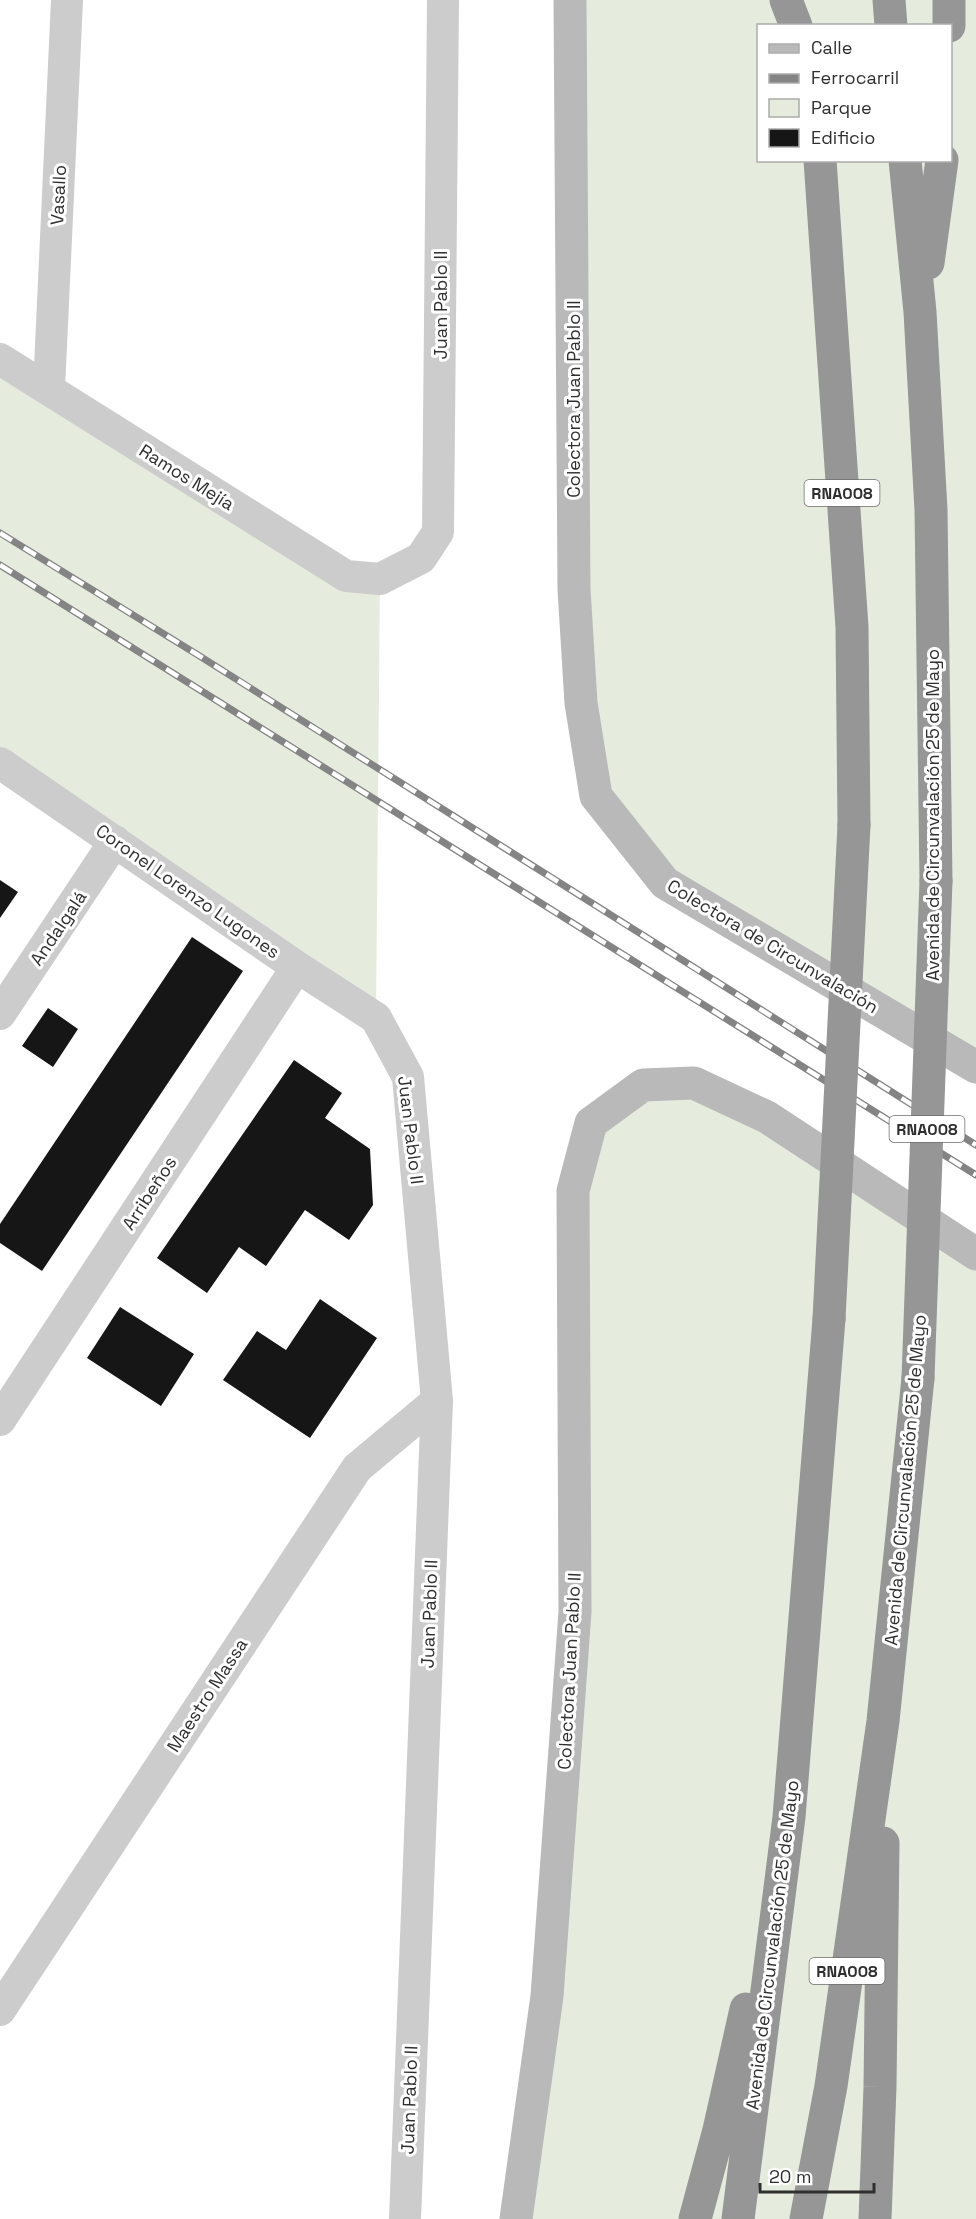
<svg xmlns="http://www.w3.org/2000/svg" width="976" height="2219" font-family="'Space Grotesk',sans-serif">
<style>
.green{fill:#e6ecdd;fill-rule:evenodd}
.building{fill:#161616}
.lines{fill:none;stroke-linecap:round;stroke-linejoin:round}
.street{stroke:#ccc;stroke-width:32}
.secondary{stroke:#b9b9b9;stroke-width:33}
.highway{stroke:#969696;stroke-width:33}
.rail-casing{stroke:#848484;stroke-width:7}
.rail{stroke:#fff;stroke-width:4.5;stroke-dasharray:14;stroke-linecap:butt}
.highway-bridge{stroke:#969696;stroke-width:33}
.labels{text-anchor:middle;dominant-baseline:central;stroke-width:6;stroke-linejoin:round;paint-order:stroke}
.shield{fill:#fff;stroke:#6d6d6d;stroke-width:1.5}
.shield-label{font-size:16px;font-weight:bold;fill:#2f2f2f}
.street-label{font-size:18px;fill:#2f2f2f;stroke:#fff}
</style>
<rect width="100%" height="100%" fill="#fff"/>
<path class="green" d="M 570,0 L 976,0 L 976,1067 L 665,883 L 596,796 ZM 758,26 L 950,26 L 950,160 L 758,160 Z
M 0,359 L 380,579 L 376,1018 L 0,763 Z
M 694,1083 L 976,1254 L 976,2219 L 516,2219 L 547,1996 L 591,1123 Z"/>
<path class="building" d="M 0,880 L 18,892 L 0,918 Z
M 192,937 L 243,971 L 42,1271 L 0,1243 L 0,1224 Z
M 48,1008 L 78,1029 L 53,1067 L 22,1046 Z
M 294,1060 L 342,1093 L 325,1118 L 370,1149 L 373,1205 L 349,1240 L 305,1210 L 266,1266 L 239,1247 L 207,1293 L 157,1258 Z
M 320,1299 L 377,1338 L 310,1438 L 223,1380 L 257,1331 L 286,1350 Z
M 120,1307 L 194,1354 L 161,1406 L 87,1358 Z"/>
<g class="lines">
<path class="street" d="M 0,359 L 346,576 L 380,579 L 421,558 L 438,532 L 443,0
M 49,389 L 67,0
M 0,763 L 297,967 L 376,1018 L 408,1077 L 437,1401 L 405,2219
M 0,1014 L 115,841
M 0,1420 L 297,967
M 0,2010 L 357,1468 L 437,1401"/>
<path class="secondary" d="M 570,0 L 574,589 L 581,703 L 596,796 L 665,883 L 976,1067
M 516,2219 L 547,1996 L 575,1612 L 573,1191 L 591,1123 L 643,1085 L 694,1083 L 767,1117 L 976,1254"/>
<path class="highway" d="M 786,0 L 796,26
M 889,0 L 891,26
M 949,26 L 949,0
M 820,160 L 852,627 L 854,825
M 905,160 L 920,312 L 931,510 L 936,881
M 928,263 L 942,160
M 695,2219 L 719,2130 L 746,2009
M 738,2219 L 789,1817 L 829,1319
M 806,2219 L 831,2086 L 883,1721 L 918,1378
M 875,2219 L 880,2087 L 883,1843"/>
<defs>
<path id="rail" d="M 0,533 L 198,655 L 976,1145
M 0,565 L 976,1175"/>
</defs>
<use href="#rail" class="rail-casing"/>
<use href="#rail" class="rail"/>
<path class="highway-bridge" d="M 829,1319 L 854,825
M 918,1378 L 936,881"/>
</g>
<g class="labels">
<g class="shield">
<rect x="804.5" y="480" width="75" height="26" rx="4.5"/>
<rect x="889.5" y="1116" width="75" height="26" rx="4.5"/>
<rect x="809.5" y="1958" width="75" height="26" rx="4.5"/>
</g>
<g class="shield-label">
<text x="842" y="493">RNA008</text>
<text x="927" y="1129">RNA008</text>
<text x="847" y="1971">RNA008</text>
</g>
<g class="street-label">
<text transform="translate(58 195) rotate(-87)">Vasallo</text>
<text transform="translate(440 305) rotate(-90)">Juan Pablo II</text>
<text transform="translate(573 399) rotate(-90)">Colectora Juan Pablo II</text>
<text transform="translate(187 477) rotate(32)">Ramos Mejía</text>
<text transform="translate(932 815) rotate(-90)">Avenida de Circunvalación 25 de Mayo</text>
<text transform="translate(188 891) rotate(35)">Coronel Lorenzo Lugones</text>
<text transform="translate(58 928) rotate(-56)">Andalgalá</text>
<text transform="translate(773 946) rotate(31)">Colectora de Circunvalación</text>
<text transform="translate(411 1130) rotate(83)">Juan Pablo II</text>
<text transform="translate(149 1193) rotate(-57)">Arribeños</text>
<text transform="translate(905 1480) rotate(-85)">Avenida de Circunvalación 25 de Mayo</text>
<text transform="translate(429 1614) rotate(-88)">Juan Pablo II</text>
<text transform="translate(569 1671) rotate(-87)">Colectora Juan Pablo II</text>
<text transform="translate(207 1695) rotate(-57)">Maestro Massa</text>
<text transform="translate(772 1945) rotate(-83)">Avenida de Circunvalación 25 de Mayo</text>
<text transform="translate(409 2100) rotate(-88)">Juan Pablo II</text>
</g>
</g>
<rect x="757" y="24" width="195" height="138" fill="#ffffff" stroke="#acacac" stroke-width="1.5"/>
<rect x="769" y="44" width="30" height="9" fill="#b9b9b9" stroke="#acacac" stroke-width="1.5"/>
<text x="811" y="54" font-size="18" fill="#2f2f2f">Calle</text>
<rect x="769" y="74" width="30" height="9" fill="#848484" stroke="#acacac" stroke-width="1.5"/>
<text x="811" y="84" font-size="18" fill="#2f2f2f">Ferrocarril</text>
<rect x="769" y="99" width="30" height="18" fill="#e6ecdd" stroke="#acacac" stroke-width="1.5"/>
<text x="811" y="114" font-size="18" fill="#2f2f2f">Parque</text>
<rect x="769" y="129" width="30" height="18" fill="#161616" stroke="#acacac" stroke-width="1.5"/>
<text x="811" y="144" font-size="18" fill="#2f2f2f">Edificio</text>
<path d="M760 2183v9h114v-9" fill="none" stroke="#2f2f2f" stroke-width="3"/>
<text x="769" y="2183" font-size="18" fill="#2f2f2f" stroke="#ffffff" stroke-width="4.5" paint-order="stroke">20 m</text>
</svg>
